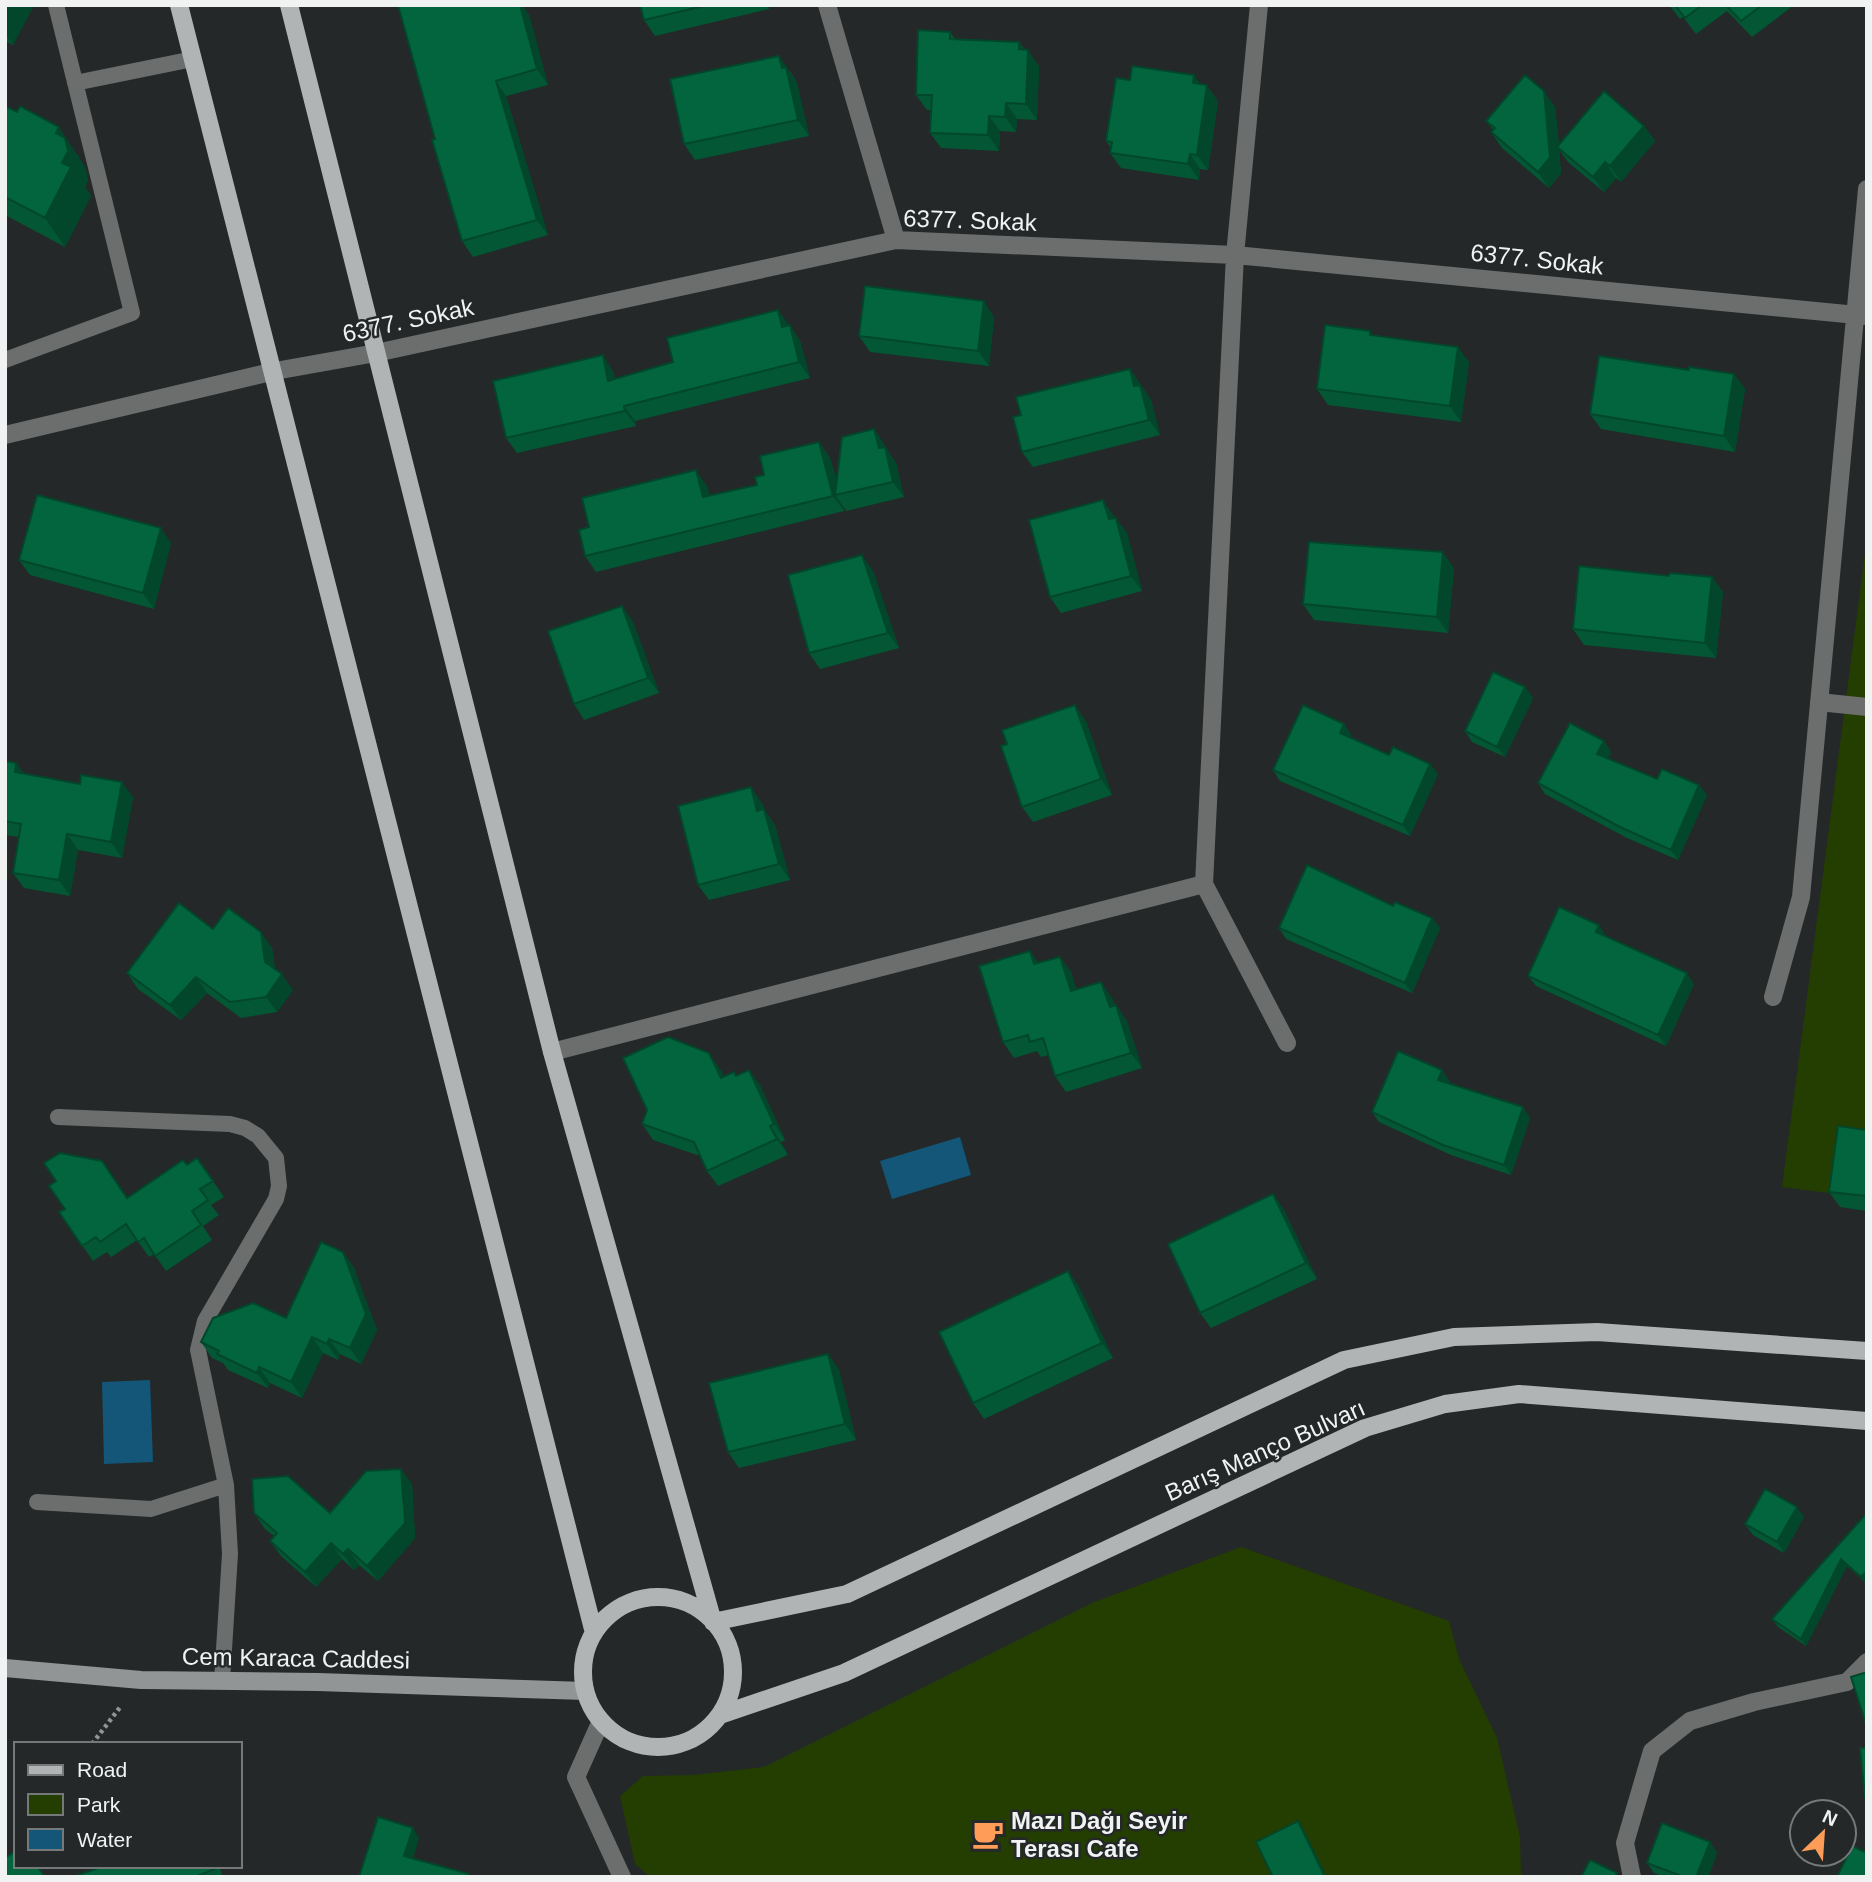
<svg xmlns="http://www.w3.org/2000/svg" width="1872" height="1882" font-family="Helvetica,sans-serif">
<style>
.green{fill:#233e00}
.water{fill:#135677}
.lines{fill:none;stroke-linecap:round;stroke-linejoin:round}
.path{stroke:#929595;stroke-width:4.5;stroke-dasharray:3.5 3.5;stroke-linecap:butt}
.lane{stroke:#6c6e6e;stroke-width:16}
.street{stroke:#6c6e6e;stroke-width:18}
.secondary{stroke:#929596;stroke-width:18}
.primary{stroke:#b0b4b5;stroke-width:18}
.wall{fill:#035734}
.shaded-wall{fill:#02472b}
.building{fill:#03653d;stroke:#02472b;stroke-width:2}
.labels{text-anchor:middle;dominant-baseline:central;stroke-width:5;stroke-linejoin:round;paint-order:stroke}
.street-label{font-size:24px;fill:#f0f3f2;stroke:#242828}
.poi-label{font-size:24px;font-weight:bold;fill:#f0f3f2;stroke:#242828;text-anchor:start}
</style>
<rect width="100%" height="100%" fill="#242828"/>
<path class="green" d="M 1867,538 L 1867,1198 L 1782,1187 Z
M 1241,1547 L 1449,1621 L 1459,1659 L 1497,1738 L 1520,1837 L 1521,1877 L 650,1877 L 635,1864 L 620,1796 L 643,1776 L 693,1775 L 764,1767 L 1092,1603 Z"/>
<path class="water" d="M 960,1137 L 971,1175 L 892,1199 L 880,1161 Z
M 150,1380 L 153,1462 L 104,1464 L 102,1382 Z"/>
<g class="lines">
<path class="path" d="M 92,1744 L 121,1706"/>
<path class="lane" d="M 75,83 L 193,59
M 5,360 L 132,313 L 56,5
M 58,1117 L 230,1124 L 245,1128 L 258,1136 L 276,1158 L 279,1186 L 276,1199 L 205,1321 L 198,1350 L 226,1485 L 230,1554 L 222,1681
M 37,1502 L 151,1509 L 226,1485"/>
<path class="street" d="M 827,5 L 896,240
M 5,435 L 275,371 L 376,353 L 896,240 L 1235,255 L 1867,316
M 1819,702 L 1867,707
M 1204,884 L 1287,1043
M 1773,997 L 1801,897 L 1867,189
M 552,1052 L 1204,884 L 1235,255 L 1259,5
M 601,1721 L 576,1777 L 622,1877
M 1632,1877 L 1625,1843 L 1652,1751 L 1690,1721 L 1754,1702 L 1847,1682 L 1867,1662"/>
<path class="secondary" d="M 5,1668 L 141,1680 L 318,1682 L 585,1691"/>
<path class="primary" d="M 179,5 L 594,1633
M 289,5 L 552,1052 L 713,1622 L 847,1594 L 1344,1360 L 1454,1337 L 1597,1332 L 1867,1351
M583 1672a75 75 0 1 1 150 0a75 75 0 1 1-150 0Z
M 720,1715 L 844,1673 L 1365,1428 L 1445,1404 L 1519,1394 L 1867,1421"/>
</g>
<path class="wall" d="M 5,5 L 34,5 L 13,45 L 5,41 Z
M 520,5 L 522,5 L 529,15 L 548,85 L 506,96 L 548,235 L 473,257 L 462,241 L 435,139 Z
M 640,5 L 768,5 L 769,9 L 655,36 L 644,20 Z
M 1669,5 L 1794,5 L 1752,37 L 1727,11 L 1696,34 L 1683,17 L 1680,19 Z
M 950,32 L 955,39 L 1019,42 L 1039,66 L 1037,120 L 1017,119 L 1016,132 L 1000,131 L 999,151 L 941,148 L 930,133 L 932,110 L 927,110 L 916,95 Z
M 790,71 L 797,83 L 809,136 L 695,160 L 684,144 Z
M 1130,80 L 1218,101 L 1208,170 L 1200,169 L 1199,180 L 1121,168 L 1110,153 L 1111,148 L 1106,141 Z
M 5,106 L 79,156 L 78,157 L 85,167 L 88,180 L 85,187 L 91,196 L 65,247 L 5,215 Z
M 1555,107 L 1559,145 L 1644,126 L 1655,141 L 1621,182 L 1616,178 L 1604,192 L 1568,162 L 1559,150 L 1561,173 L 1549,188 L 1502,148 L 1491,132 L 1493,130 L 1486,121 Z
M 994,317 L 989,366 L 870,352 L 859,336 Z
M 790,325 L 800,341 L 810,378 L 635,421 L 636,426 L 517,453 L 506,438 L 613,371 L 615,379 L 673,362 Z
M 1469,362 L 1461,422 L 1328,405 L 1317,389 Z
M 1130,369 L 1151,400 L 1160,435 L 1033,467 L 1022,452 L 1021,415 Z
M 1689,370 L 1734,374 L 1745,389 L 1735,452 L 1601,429 L 1590,414 Z
M 874,429 L 896,463 L 904,497 L 846,511 L 843,506 L 844,511 L 596,572 L 585,556 L 589,527 L 707,486 L 709,495 L 757,485 L 764,475 L 819,442 L 830,458 L 837,482 Z
M 1114,516 L 1127,533 L 1142,591 L 1061,613 L 1050,597 Z
M 171,543 L 154,609 L 30,575 L 19,560 Z
M 1454,568 L 1448,633 L 1314,620 L 1303,604 Z
M 873,571 L 899,648 L 820,669 L 809,653 Z
M 1669,576 L 1712,577 L 1723,592 L 1716,658 L 1584,645 L 1573,629 Z
M 622,606 L 633,622 L 659,693 L 584,720 L 574,704 Z
M 1525,687 L 1533,698 L 1505,757 L 1472,742 L 1465,731 Z
M 1086,721 L 1112,795 L 1033,822 L 1022,807 L 1007,744 Z
M 1344,724 L 1351,735 L 1350,737 L 1389,755 L 1430,764 L 1438,774 L 1410,836 L 1280,781 L 1273,770 Z
M 1604,741 L 1611,752 L 1608,758 L 1657,779 L 1699,785 L 1707,795 L 1678,860 L 1627,838 L 1545,794 L 1538,783 Z
M 5,761 L 16,763 L 24,774 L 133,797 L 122,858 L 78,850 L 70,896 L 24,888 L 13,873 L 19,837 L 5,835 Z
M 762,803 L 763,809 L 775,825 L 790,880 L 709,900 L 698,885 Z
M 1393,906 L 1432,918 L 1440,928 L 1412,993 L 1286,939 L 1279,928 Z
M 213,929 L 272,948 L 275,969 L 293,990 L 277,1012 L 241,1018 L 207,993 L 181,1020 L 138,989 L 127,973 Z
M 1606,936 L 1606,937 L 1694,984 L 1666,1046 L 1536,986 L 1528,976 Z
M 1030,951 L 1038,963 L 1060,957 L 1071,972 L 1076,990 L 1112,998 L 1115,1006 L 1116,1005 L 1127,1021 L 1142,1068 L 1066,1092 L 1055,1076 L 1049,1055 L 1041,1057 L 1037,1051 L 1014,1058 L 1003,1042 Z
M 720,1069 L 724,1077 L 737,1076 L 760,1085 L 785,1140 L 781,1142 L 788,1155 L 718,1186 L 707,1171 L 700,1156 L 653,1140 L 642,1124 Z
M 1442,1070 L 1449,1081 L 1448,1083 L 1530,1118 L 1511,1175 L 1451,1155 L 1379,1122 L 1372,1112 Z
M 1867,1130 L 1867,1211 L 1840,1207 L 1829,1192 Z
M 197,1158 L 224,1197 L 211,1205 L 219,1215 L 203,1226 L 212,1240 L 166,1271 L 154,1254 L 149,1257 L 137,1240 L 111,1257 L 107,1252 L 93,1261 L 59,1212 L 127,1198 L 187,1165 Z
M 1273,1194 L 1284,1210 L 1317,1279 L 1211,1328 L 1200,1313 Z
M 343,1252 L 354,1268 L 377,1330 L 361,1364 L 340,1354 L 338,1360 L 323,1353 L 302,1398 L 270,1383 L 268,1388 L 228,1370 L 223,1363 L 212,1358 L 201,1342 L 286,1318 Z
M 1068,1271 L 1079,1287 L 1113,1358 L 984,1419 L 973,1403 Z
M 828,1354 L 839,1370 L 856,1440 L 739,1468 L 728,1452 Z
M 412,1484 L 415,1538 L 378,1581 L 359,1565 L 354,1570 L 342,1559 L 316,1587 L 281,1556 L 270,1541 L 274,1536 L 265,1529 L 254,1513 L 330,1513 Z
M 1867,1513 L 1867,1584 L 1847,1566 L 1806,1646 L 1778,1627 L 1772,1619 Z
M 1804,1517 L 1784,1553 L 1753,1535 L 1745,1524 Z
M 1710,1842 L 1717,1853 L 1708,1877 L 1664,1877 L 1654,1873 L 1647,1863 Z
M 219,1866 L 223,1877 L 73,1877 Z"/>
<path class="shaded-wall" d="M 5,5 L 34,5 L 13,45 L 5,34 Z
M 520,5 L 522,5 L 529,15 L 548,85 L 537,69 Z
M 1019,42 L 1028,55 L 1028,50 L 1039,66 L 1037,120 L 1026,104 L 1019,49 Z
M 779,56 L 797,83 L 809,136 L 798,120 L 782,68 Z
M 1194,75 L 1205,91 L 1193,83 Z
M 496,81 L 506,96 L 548,235 L 537,220 Z
M 1207,85 L 1218,101 L 1208,170 L 1197,155 Z
M 1544,91 L 1555,107 L 1559,148 L 1557,147 L 1559,150 L 1561,173 L 1549,188 L 1538,172 Z
M 1006,103 L 1017,119 L 1016,132 L 1005,117 Z
M 989,116 L 1000,131 L 999,151 L 988,135 Z
M 1644,126 L 1655,141 L 1621,182 L 1610,166 Z
M 59,127 L 85,167 L 88,180 L 85,187 L 91,196 L 65,247 L 45,218 L 62,163 L 56,133 Z
M 1190,154 L 1200,169 L 1199,180 L 1188,164 Z
M 1605,162 L 1616,178 L 1604,192 L 1593,177 Z
M 984,301 L 994,317 L 989,366 L 978,351 Z
M 778,310 L 789,325 L 782,327 Z
M 790,325 L 800,341 L 810,378 L 799,362 Z
M 1458,347 L 1469,362 L 1461,422 L 1450,406 Z
M 603,355 L 613,371 L 619,396 L 608,381 Z
M 1130,369 L 1151,400 L 1160,435 L 1149,420 L 1134,386 Z
M 1734,374 L 1745,389 L 1735,452 L 1724,436 Z
M 624,406 L 635,421 L 636,426 L 625,411 Z
M 874,429 L 896,463 L 904,497 L 893,482 L 879,448 Z
M 819,442 L 830,458 L 840,494 L 835,495 L 843,506 L 844,511 L 833,496 Z
M 696,470 L 707,486 L 714,512 L 703,497 Z
M 1103,500 L 1114,516 L 1120,535 L 1109,519 Z
M 1116,518 L 1127,533 L 1142,591 L 1131,576 Z
M 161,528 L 171,543 L 154,609 L 143,593 Z
M 1443,552 L 1454,568 L 1448,633 L 1437,617 Z
M 862,555 L 873,571 L 899,648 L 888,633 Z
M 1712,577 L 1723,592 L 1716,658 L 1705,643 Z
M 622,606 L 633,622 L 659,693 L 648,678 Z
M 1525,687 L 1533,698 L 1505,757 L 1497,747 Z
M 1075,705 L 1086,721 L 1112,795 L 1101,779 Z
M 1344,724 L 1351,735 L 1347,743 L 1340,733 Z
M 1604,741 L 1611,752 L 1605,764 L 1597,754 Z
M 16,763 L 27,779 L 15,772 Z
M 1430,764 L 1438,774 L 1410,836 L 1403,825 Z
M 122,782 L 133,797 L 122,858 L 111,842 Z
M 1699,785 L 1707,795 L 1678,860 L 1671,850 Z
M 751,787 L 762,803 L 768,827 L 757,811 Z
M 764,809 L 775,825 L 790,880 L 779,864 Z
M 67,834 L 78,850 L 70,896 L 59,880 Z
M 1432,918 L 1440,928 L 1412,993 L 1405,983 Z
M 1599,925 L 1606,936 L 1603,943 L 1596,932 Z
M 261,932 L 272,948 L 276,977 L 265,962 Z
M 1030,951 L 1041,966 L 1034,964 Z
M 1060,957 L 1071,972 L 1082,1007 L 1071,991 Z
M 1687,973 L 1694,984 L 1666,1046 L 1658,1035 Z
M 282,974 L 293,990 L 277,1012 L 266,997 Z
M 196,977 L 207,993 L 181,1020 L 170,1005 Z
M 1101,982 L 1112,998 L 1120,1023 L 1110,1007 Z
M 1116,1005 L 1127,1021 L 1142,1068 L 1131,1053 Z
M 709,1053 L 720,1069 L 732,1094 L 721,1078 Z
M 749,1070 L 760,1085 L 785,1140 L 774,1124 Z
M 1442,1070 L 1449,1081 L 1445,1091 L 1438,1080 Z
M 1523,1107 L 1530,1118 L 1511,1175 L 1504,1165 Z
M 770,1126 L 781,1142 L 788,1155 L 777,1139 Z
M 1273,1194 L 1284,1210 L 1317,1279 L 1306,1263 Z
M 343,1252 L 354,1268 L 377,1330 L 361,1364 L 350,1348 Z
M 1068,1271 L 1079,1287 L 1113,1358 L 1102,1343 Z
M 312,1337 L 323,1353 L 302,1398 L 291,1382 Z
M 329,1339 L 340,1354 L 338,1360 L 327,1344 Z
M 828,1354 L 839,1370 L 856,1440 L 845,1424 Z
M 259,1367 L 270,1383 L 268,1388 L 257,1373 Z
M 401,1469 L 412,1484 L 415,1538 L 378,1581 L 367,1566 Z
M 1797,1507 L 1804,1517 L 1784,1553 L 1777,1542 Z
M 331,1543 L 342,1559 L 316,1587 L 305,1572 Z
M 348,1549 L 359,1565 L 354,1570 L 343,1554 Z
M 1841,1559 L 1847,1566 L 1806,1646 L 1801,1639 Z
M 1867,1571 L 1867,1584 L 1861,1577 Z
M 1298,1821 L 1305,1832 L 1327,1877 L 1325,1877 Z
M 413,1828 L 419,1838 L 411,1866 L 404,1856 Z
M 1710,1842 L 1717,1853 L 1708,1877 L 1696,1877 Z"/>
<path class="building" d="M 398,5 L 520,5 L 537,69 L 496,81 L 537,220 L 462,241 L 432,140 L 435,139 Z
M 640,5 L 708,5 L 644,20 Z
M 1675,5 L 1702,5 L 1685,18 Z
M 1726,5 L 1762,5 L 1741,21 Z
M 918,30 L 950,32 L 950,39 L 1019,42 L 1019,49 L 1028,50 L 1026,104 L 1006,103 L 1005,117 L 989,116 L 988,135 L 930,133 L 932,95 L 916,95 Z
M 779,56 L 782,68 L 786,67 L 798,120 L 684,144 L 670,79 Z
M 1132,66 L 1194,75 L 1193,83 L 1207,85 L 1197,155 L 1190,154 L 1188,164 L 1110,153 L 1112,142 L 1106,141 L 1116,78 L 1130,80 Z
M 1525,75 L 1544,91 L 1550,157 L 1538,172 L 1491,132 L 1495,128 L 1486,121 Z
M 1604,91 L 1644,126 L 1610,166 L 1605,162 L 1593,177 L 1557,147 Z
M 5,106 L 17,112 L 20,106 L 59,127 L 56,133 L 65,138 L 68,151 L 62,163 L 71,167 L 45,218 L 5,197 Z
M 865,286 L 984,301 L 978,351 L 859,336 Z
M 778,310 L 782,327 L 790,325 L 799,362 L 624,406 L 625,411 L 506,438 L 493,381 L 603,355 L 608,381 L 673,362 L 667,338 Z
M 1325,325 L 1370,331 L 1370,335 L 1458,347 L 1450,406 L 1317,389 Z
M 1599,356 L 1689,370 L 1689,367 L 1734,374 L 1724,436 L 1590,414 Z
M 1130,369 L 1134,386 L 1140,385 L 1149,420 L 1022,452 L 1013,417 L 1021,415 L 1016,397 Z
M 874,429 L 879,448 L 885,447 L 893,482 L 835,495 L 842,437 Z
M 819,442 L 833,496 L 585,556 L 579,530 L 589,527 L 582,498 L 696,470 L 703,497 L 757,485 L 755,477 L 764,475 L 760,456 Z
M 37,495 L 161,528 L 143,593 L 19,560 Z
M 1103,500 L 1109,519 L 1116,518 L 1131,576 L 1050,597 L 1029,520 Z
M 1309,542 L 1443,552 L 1437,617 L 1303,604 Z
M 862,555 L 888,633 L 809,653 L 788,575 Z
M 1579,566 L 1669,576 L 1670,573 L 1712,577 L 1705,643 L 1573,629 Z
M 622,606 L 648,678 L 574,704 L 548,631 Z
M 1493,672 L 1525,687 L 1497,747 L 1465,731 Z
M 1075,705 L 1101,779 L 1022,807 L 1001,746 L 1007,744 L 1002,730 Z
M 1303,705 L 1344,724 L 1340,733 L 1389,755 L 1393,747 L 1430,764 L 1403,825 L 1273,770 Z
M 1570,723 L 1604,741 L 1597,754 L 1657,779 L 1662,769 L 1699,785 L 1671,850 L 1620,827 L 1538,783 Z
M 5,761 L 16,763 L 15,772 L 80,784 L 81,775 L 122,782 L 111,842 L 67,834 L 59,880 L 13,873 L 21,824 L 5,821 Z
M 751,787 L 757,811 L 764,809 L 779,864 L 698,885 L 678,806 Z
M 1307,865 L 1393,906 L 1395,902 L 1432,918 L 1405,983 L 1279,928 Z
M 179,903 L 213,929 L 228,908 L 261,932 L 265,962 L 282,974 L 266,997 L 230,1002 L 196,977 L 170,1005 L 127,973 Z
M 1559,907 L 1599,925 L 1596,932 L 1687,973 L 1658,1035 L 1528,976 Z
M 1030,951 L 1034,964 L 1060,957 L 1071,991 L 1101,982 L 1110,1007 L 1116,1005 L 1131,1053 L 1055,1076 L 1043,1038 L 1030,1042 L 1028,1035 L 1003,1042 L 979,966 Z
M 668,1037 L 709,1053 L 721,1078 L 734,1072 L 736,1076 L 749,1070 L 774,1124 L 770,1126 L 777,1139 L 707,1171 L 694,1142 L 642,1124 L 647,1110 L 623,1058 Z
M 1398,1051 L 1442,1070 L 1438,1080 L 1523,1107 L 1504,1165 L 1443,1145 L 1372,1112 Z
M 1838,1126 L 1867,1130 L 1867,1196 L 1829,1192 Z
M 60,1153 L 102,1161 L 127,1198 L 183,1160 L 187,1165 L 197,1158 L 213,1181 L 200,1189 L 208,1200 L 192,1211 L 201,1225 L 155,1256 L 144,1238 L 138,1242 L 126,1224 L 100,1242 L 96,1237 L 82,1246 L 59,1212 L 65,1209 L 49,1186 L 56,1181 L 44,1163 Z
M 1273,1194 L 1306,1263 L 1200,1313 L 1168,1244 Z
M 321,1242 L 343,1252 L 366,1314 L 350,1348 L 329,1339 L 327,1344 L 312,1337 L 291,1382 L 259,1367 L 257,1373 L 217,1354 L 219,1351 L 201,1342 L 213,1318 L 253,1303 L 286,1318 Z
M 1068,1271 L 1102,1343 L 973,1403 L 939,1332 Z
M 828,1354 L 845,1424 L 728,1452 L 709,1383 Z
M 401,1469 L 405,1523 L 367,1566 L 348,1549 L 343,1554 L 331,1543 L 305,1572 L 270,1541 L 277,1533 L 254,1513 L 252,1479 L 288,1476 L 330,1513 L 366,1471 Z
M 1765,1489 L 1797,1507 L 1777,1542 L 1745,1524 Z
M 1867,1513 L 1867,1571 L 1861,1577 L 1841,1559 L 1801,1639 L 1772,1619 Z
M 1867,1672 L 1867,1727 L 1851,1677 Z
M 1860,1748 L 1867,1748 L 1867,1797 L 1865,1797 Z
M 378,1817 L 413,1828 L 404,1856 L 469,1874 L 468,1877 L 359,1877 Z
M 1298,1821 L 1325,1877 L 1273,1877 L 1256,1842 Z
M 1662,1823 L 1710,1842 L 1696,1877 L 1684,1877 L 1647,1863 Z
M 1852,1846 L 1867,1853 L 1867,1877 L 1837,1877 Z
M 16,1851 L 16,1866 L 37,1866 L 45,1877 L 5,1877 L 5,1858 Z
M 1590,1860 L 1617,1873 L 1615,1877 L 1581,1877 Z
M 104,1866 L 216,1866 L 217,1868 L 195,1877 L 73,1877 Z"/>
<defs>
<symbol id="cafe-bare" viewBox="-9 -9 18 18"><path d="M-5.5-4.5H6V0H3Q3 3.5 0 3.5H-2.5Q-5.5 3.5-5.5 0ZM3-3.2v2h1.7v-2ZM-6 4.5H4V6H-6Z" fill="#fe9c58" stroke="#242828" stroke-width="2.5" paint-order="stroke"/></symbol>
</defs>
<g fill-rule="evenodd">
<use href="#cafe-bare" x="966" y="1812" width="44" height="44"/>
</g>
<g class="labels">
<g class="street-label">
<text transform="translate(970 220) rotate(2)">6377. Sokak</text>
<text transform="translate(1537 259) rotate(6)">6377. Sokak</text>
<text transform="translate(408 320) rotate(-12)">6377. Sokak</text>
<text transform="translate(1265 1450) rotate(-24)">Barış Manço Bulvarı</text>
<text transform="translate(296 1658) rotate(1)">Cem Karaca Caddesi</text>
</g>
<g class="poi-label">
<text x="1011" y="1820">Mazı Dağı Seyir<tspan x="1011" dy="28">Terası Cafe</tspan></text>
</g>
</g>
<rect width="1872" height="1882" fill="none" stroke="#f0f3f2" stroke-width="14"/>
<rect x="14" y="1742" width="228" height="126" fill="#242828" stroke="#767979" stroke-width="2"/>
<rect x="28" y="1765" width="35" height="10" fill="#b0b4b5" stroke="#767979" stroke-width="2"/>
<text x="77" y="1777" font-size="21" fill="#f0f3f2">Road</text>
<rect x="28" y="1794" width="35" height="21" fill="#233e00" stroke="#767979" stroke-width="2"/>
<text x="77" y="1812" font-size="21" fill="#f0f3f2">Park</text>
<rect x="28" y="1829" width="35" height="21" fill="#135677" stroke="#767979" stroke-width="2"/>
<text x="77" y="1847" font-size="21" fill="#f0f3f2">Water</text>
<g transform="translate(1823 1833) rotate(25)"><circle r="33" fill="#242828" stroke="#767979" stroke-width="2"/>
<path d="M0-5L12 26L0 18L-12 26Z" fill="#fe9c58"/>
<text y="-10" font-size="19" font-weight="bold" text-anchor="middle" fill="#f0f3f2">N</text>
</g>
</svg>
